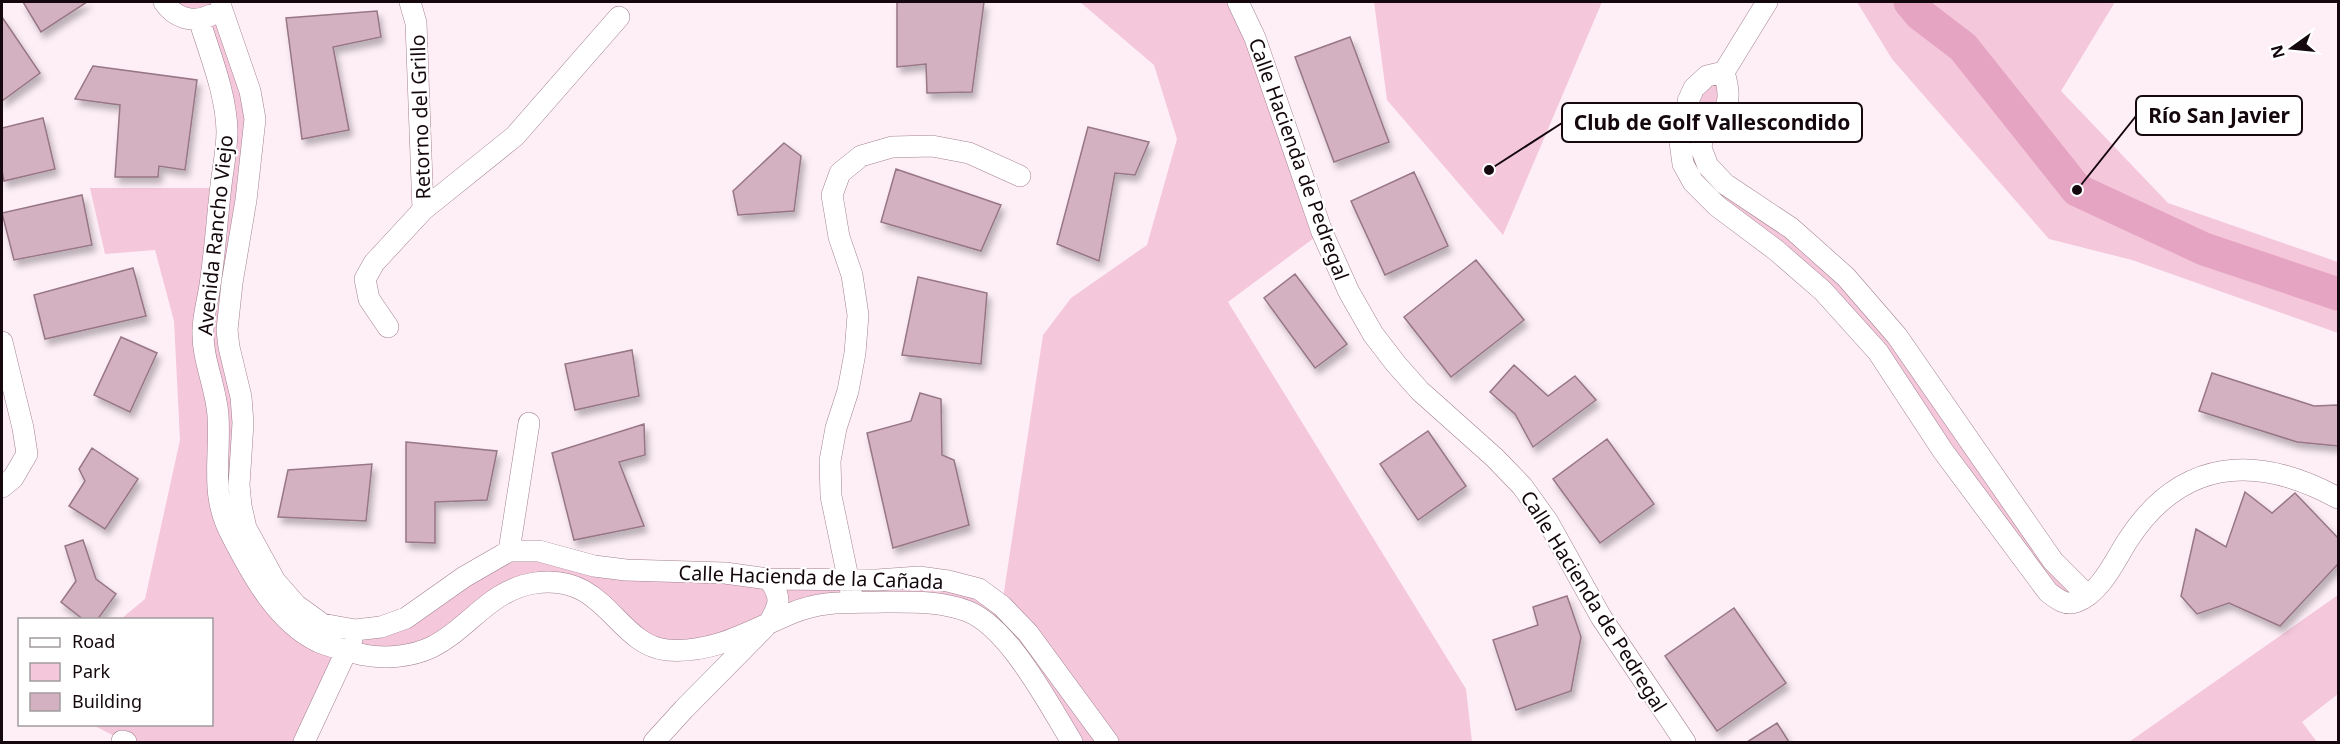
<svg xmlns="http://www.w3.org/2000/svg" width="2340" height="744" font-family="'Noto Sans',sans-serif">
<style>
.green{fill:#f4c7db}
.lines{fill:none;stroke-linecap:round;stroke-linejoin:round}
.river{stroke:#e6a4c3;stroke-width:33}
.building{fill:#d4b1c1;stroke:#977685;stroke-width:1.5;filter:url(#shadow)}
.minor-casing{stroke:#a38190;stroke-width:22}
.minor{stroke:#fff;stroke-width:21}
.labels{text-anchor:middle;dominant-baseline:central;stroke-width:4.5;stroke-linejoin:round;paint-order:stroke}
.street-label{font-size:20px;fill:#14080e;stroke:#fff}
.leader{fill:none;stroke:#14080e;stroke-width:2}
.callout-dot{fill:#14080e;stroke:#fff;stroke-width:2}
.callout{fill:#fff;stroke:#14080e;stroke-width:2}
.callout-label{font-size:21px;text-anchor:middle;font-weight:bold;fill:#14080e}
</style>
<defs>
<filter id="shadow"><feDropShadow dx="3.5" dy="6" stdDeviation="3" flood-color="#0004"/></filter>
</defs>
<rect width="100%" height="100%" fill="#feeff6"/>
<path class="green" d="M 164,2 L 223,2 L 250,91 L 232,283 L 239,485 L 275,581 L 322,624 L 381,627 L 509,551 L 594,566 L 919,577 L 1002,605 L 1043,335 L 1071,298 L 1147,245 L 1177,139 L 1154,65 L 1080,2 L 1238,2 L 1322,232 L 1228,302 L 1466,689 L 1472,742 L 1072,742 L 988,624 L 877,602 L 661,649 L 608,608 L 533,583 L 429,649 L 347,651 L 304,742 L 126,742 L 93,725 L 212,724 L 212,620 L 121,619 L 145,599 L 180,440 L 174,321 L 155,250 L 105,254 L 90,188 L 221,188 L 227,132 L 199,19 Z
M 1374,2 L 1602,2 L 1503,235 L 1387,100 Z
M 1857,2 L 2115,2 L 2061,91 L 2168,203 L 2338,262 L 2338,333 L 2132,260 L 2049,239 L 1892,59 Z
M 1707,76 L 1729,91 L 1704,126 L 1708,166 L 1846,277 L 2087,595 L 2060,601 L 1878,352 L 1693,182 L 1688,117 Z
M 2338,595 L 2338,694 L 2302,722 L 2317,742 L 2129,742 Z"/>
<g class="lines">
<path class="river" d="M 1910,2 L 1921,15 L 1963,47 L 2077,190 L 2204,249 L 2338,294"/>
</g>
<path class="building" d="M 23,2 L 87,2 L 41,32 Z
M 897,2 L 984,2 L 972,92 L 927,93 L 926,64 L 897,67 Z
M 377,11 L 381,37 L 333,47 L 349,130 L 302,139 L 286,18 Z
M 2,17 L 40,73 L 2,101 Z
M 1350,37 L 1389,142 L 1334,162 L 1295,57 Z
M 93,66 L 197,80 L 185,170 L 159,166 L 158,177 L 115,177 L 120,105 L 75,99 Z
M 43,118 L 55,169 L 4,181 L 2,171 L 2,128 Z
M 1088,127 L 1149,142 L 1135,175 L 1115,173 L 1099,261 L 1057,244 Z
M 784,143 L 801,156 L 794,211 L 738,215 L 733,191 Z
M 896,169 L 1001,205 L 981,251 L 881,222 Z
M 1414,172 L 1448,246 L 1385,275 L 1351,201 Z
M 82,195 L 92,245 L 14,260 L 2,213 Z
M 1476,260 L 1524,320 L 1451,377 L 1404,317 Z
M 133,268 L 146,316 L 45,339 L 34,295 Z
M 1295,274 L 1347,344 L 1315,368 L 1264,298 Z
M 918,277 L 987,293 L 981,364 L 902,355 Z
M 121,337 L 157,353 L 130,412 L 94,395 Z
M 632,350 L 639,396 L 575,410 L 565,364 Z
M 1514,365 L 1548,396 L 1575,376 L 1596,400 L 1533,447 L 1515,414 L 1490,392 Z
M 2212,373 L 2314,406 L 2338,405 L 2338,446 L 2297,442 L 2199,411 Z
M 920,393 L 941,399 L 942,455 L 954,460 L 969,525 L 893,548 L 867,433 L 911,421 Z
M 644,424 L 645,455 L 619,462 L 644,526 L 574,540 L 552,453 Z
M 1428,431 L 1466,486 L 1418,520 L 1380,464 Z
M 1607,439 L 1654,504 L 1600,543 L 1553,479 Z
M 406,442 L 497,451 L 487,500 L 435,502 L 435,543 L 406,542 Z
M 92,448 L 138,479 L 105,529 L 69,506 L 85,481 L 79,469 Z
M 372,464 L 366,521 L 278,517 L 288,470 Z
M 2245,492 L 2272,513 L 2295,493 L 2338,538 L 2338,564 L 2280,626 L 2229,603 L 2197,614 L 2181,596 L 2196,529 L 2226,547 Z
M 83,540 L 96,579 L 116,594 L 97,620 L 84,620 L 61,602 L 76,581 L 65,546 Z
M 1567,596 L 1581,637 L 1571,691 L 1516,710 L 1493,640 L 1538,625 L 1533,607 Z
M 1734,608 L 1786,683 L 1717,731 L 1665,656 Z
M 1777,723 L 1789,742 L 1747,742 Z"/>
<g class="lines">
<defs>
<path id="minor" d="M 164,2 C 175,18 193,24 211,15
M 410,2 L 416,23 L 423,210
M 1238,2 L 1255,38 L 1322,232 L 1349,292 L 1373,334 L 1396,364 L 1420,391 L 1495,458 L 1522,486 L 1548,522 L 1601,617 L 1685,742
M 221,7 L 250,91 L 255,119 L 246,200 L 232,283 L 227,330 L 229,347 L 241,397 L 243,423 L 239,485 L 241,506 L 246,528 L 275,581 L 296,605 L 322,624 L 355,630 L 381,627 L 406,618 L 464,577 L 509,551 L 539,551 L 594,566 L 626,570 L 725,573 L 769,579 L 877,580 L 919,577 L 948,581 L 979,589 L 1002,606 L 1028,633 L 1108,742
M 199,19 C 210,55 226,93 227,131 C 227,149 223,168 221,185 C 217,219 215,252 210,285 C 208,300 203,316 203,331 C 202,359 216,387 218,415 C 221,459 209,494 232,536 C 252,575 278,623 319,642 C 333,648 349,651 364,655 C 385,659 411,657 432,647 C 470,628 489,590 535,583 C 606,572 616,645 667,650 C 714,654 751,630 792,613 C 823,600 851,603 883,602 C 912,602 940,601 967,611 C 1009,627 1049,705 1072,742
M 1724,72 L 1707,76 L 1694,88 L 1688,101 L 1688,117 L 1680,142 L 1683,164 L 1693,182 L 1717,206 L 1777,251 L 1823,291 L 1878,352 L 1943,451 L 2048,592 C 2056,598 2065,606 2076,602 C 2101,593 2115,560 2128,540 C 2182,457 2257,454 2338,498
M 1724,72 C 1732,101 1730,111 1704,126 L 1701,148 L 1708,166 L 1725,184 L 1791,228 L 1846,277 L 1897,336 L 2053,561 L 2087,595
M 1724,72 L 1767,2
M 388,327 L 369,299 L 365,279 L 374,263 L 423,210 L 515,136 L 619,17
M 2,342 L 23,428 L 27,454 L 13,478 L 2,487
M 509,551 L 529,423
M 851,592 L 831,496 L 830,461 L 836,428 L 848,391 L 855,353 L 858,315 L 852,275 L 839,237 L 832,195 L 840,173 L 861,156 L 892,147 L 932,146 L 969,153 L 1020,176
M 122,741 L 126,742
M 304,742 L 352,639
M 654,742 L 684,709 L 769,623 C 780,604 782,598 769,579"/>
</defs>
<use href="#minor" class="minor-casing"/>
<use href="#minor" class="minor"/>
</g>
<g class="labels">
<g class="street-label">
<text transform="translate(420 117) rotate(-92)">Retorno del Grillo</text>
<text transform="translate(1299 159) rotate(70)">Calle Hacienda de Pedregal</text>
<text transform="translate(215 235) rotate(-84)">Avenida Rancho Viejo</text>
<text transform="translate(811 577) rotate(2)">Calle Hacienda de la Cañada</text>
<text transform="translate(1594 601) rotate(58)">Calle Hacienda de Pedregal</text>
</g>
</g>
<path class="leader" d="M2077 190L2136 116M1489 170L1562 123"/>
<g class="callout-dot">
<circle cx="2077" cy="190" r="6"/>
<circle cx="1489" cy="170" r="6"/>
</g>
<g class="callout">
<rect x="2136" y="96" width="166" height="39" rx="6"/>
<rect x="1562" y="103" width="300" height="39" rx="6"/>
</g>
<g class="callout-label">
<text x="2219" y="123">Río San Javier</text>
<text x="1712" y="130">Club de Golf Vallescondido</text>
</g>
<rect width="2340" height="744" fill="none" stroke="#14080e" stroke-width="6"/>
<rect x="18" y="618" width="195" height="108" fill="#ffffff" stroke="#a19c9f" stroke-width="1.5"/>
<rect x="30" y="638" width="30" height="9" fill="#ffffff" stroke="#a19c9f" stroke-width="1.5"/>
<text x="72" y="648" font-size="18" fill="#14080e">Road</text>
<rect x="30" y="663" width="30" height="18" fill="#f4c7db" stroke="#a19c9f" stroke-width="1.5"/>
<text x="72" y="678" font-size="18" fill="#14080e">Park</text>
<rect x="30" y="693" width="30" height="18" fill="#d4b1c1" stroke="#a19c9f" stroke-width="1.5"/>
<text x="72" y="708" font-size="18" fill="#14080e">Building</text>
<g transform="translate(2292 48) rotate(255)" stroke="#ffffff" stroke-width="4.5" paint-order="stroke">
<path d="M0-4.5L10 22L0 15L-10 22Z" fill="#14080e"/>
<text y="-9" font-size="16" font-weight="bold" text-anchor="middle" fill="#14080e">N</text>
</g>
</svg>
